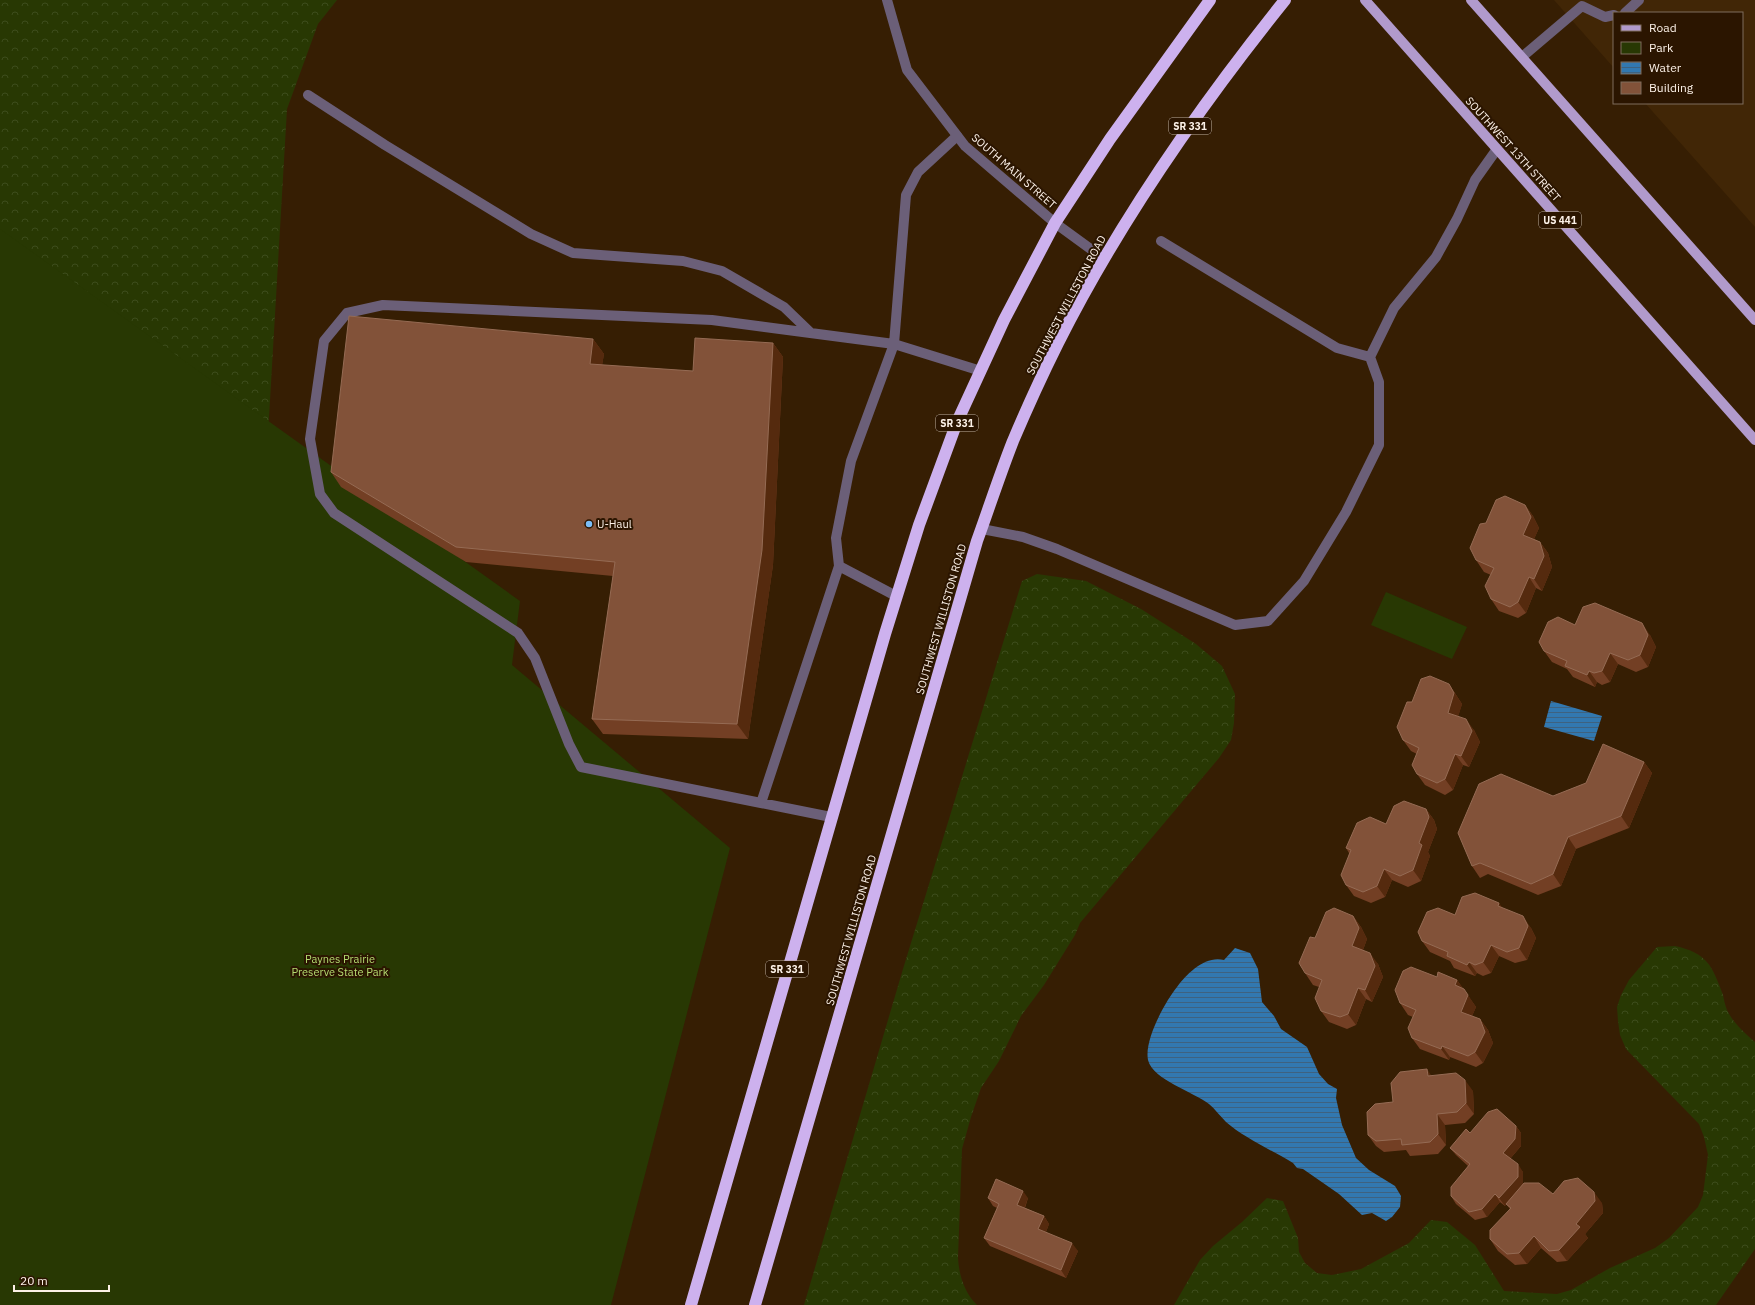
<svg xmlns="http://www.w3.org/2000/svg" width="1755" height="1305" font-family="'IBM Plex Sans',sans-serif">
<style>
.built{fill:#412606}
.forest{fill:url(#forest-crowns)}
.green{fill:#283803}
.water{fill:url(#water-rules)}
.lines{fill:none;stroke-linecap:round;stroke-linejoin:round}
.lane{stroke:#6b5f78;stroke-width:10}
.street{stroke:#6b5f78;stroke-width:10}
.primary{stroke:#b19acc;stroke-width:10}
.highway{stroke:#cdb1ee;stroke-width:12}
.wall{fill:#733f24}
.shaded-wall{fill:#552a0e}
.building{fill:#825239;stroke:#956b54}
.poi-dot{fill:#7bbef8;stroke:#2b1500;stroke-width:1.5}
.labels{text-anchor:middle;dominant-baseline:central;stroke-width:4;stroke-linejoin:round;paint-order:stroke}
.shield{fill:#2b1500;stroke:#bdafa2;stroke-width:1}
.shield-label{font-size:10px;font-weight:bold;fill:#fcf1e7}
.street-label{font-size:11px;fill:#fcf1e7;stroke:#2b1500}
.poi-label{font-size:11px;fill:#fcf1e7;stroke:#2b1500;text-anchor:start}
.park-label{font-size:11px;fill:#b5dc71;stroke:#2b1500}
</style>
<defs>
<pattern id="forest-crowns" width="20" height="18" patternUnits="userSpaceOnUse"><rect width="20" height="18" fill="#283803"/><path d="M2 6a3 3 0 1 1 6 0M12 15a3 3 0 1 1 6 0" fill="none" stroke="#3d4c1c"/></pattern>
<pattern id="water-rules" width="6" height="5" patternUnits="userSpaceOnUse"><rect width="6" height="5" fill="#3278b0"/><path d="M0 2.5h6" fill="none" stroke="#3e6280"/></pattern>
</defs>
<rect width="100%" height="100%" fill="#361e03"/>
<path class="built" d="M 1554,0 L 1755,0 L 1755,227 L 1645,103 L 1742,103 L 1742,13 L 1614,13 L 1614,68 Z"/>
<path class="forest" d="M 0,0 L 337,0 L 318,24 L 287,109 L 266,469 L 0,350 Z
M 1037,574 L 1086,581 L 1141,609 L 1196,644 L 1222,666 L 1235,694 L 1234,723 L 1231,740 L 1219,758 L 1080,923 L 1075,935 L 1044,985 L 1021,1016 L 999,1061 L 981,1088 L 971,1117 L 962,1149 L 958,1258 C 959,1275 964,1292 977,1305 L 804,1305 L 903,969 L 1022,581 Z
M 1675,946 C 1707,953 1712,965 1723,995 C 1724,1000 1725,1005 1727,1010 C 1733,1023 1745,1033 1755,1042 L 1755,1249 L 1716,1305 L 1174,1305 L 1200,1260 L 1213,1246 L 1242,1222 L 1267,1198 L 1283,1201 L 1298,1238 L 1299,1252 L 1305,1263 L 1317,1273 L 1332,1275 L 1361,1269 L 1409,1243 L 1431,1220 L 1447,1222 L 1475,1245 L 1504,1291 L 1557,1294 L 1571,1290 L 1610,1268 L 1655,1248 L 1669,1238 L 1698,1207 L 1703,1195 L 1708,1155 L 1704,1137 L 1699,1124 L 1626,1049 L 1620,1035 L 1618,1021 L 1617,1007 L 1621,995 L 1629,980 L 1657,947 Z"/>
<path class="green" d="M 0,229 L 520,601 L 512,665 L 730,848 L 611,1305 L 0,1305 Z
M 1386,592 L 1467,627 L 1452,659 L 1371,625 Z"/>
<path class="water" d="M 1551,701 L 1602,716 L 1594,741 L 1544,727 Z
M 1235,948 L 1250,953 L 1258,969 L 1262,1002 L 1274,1016 L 1281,1029 L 1307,1047 L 1319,1074 L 1328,1084 L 1337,1089 L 1336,1098 L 1342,1125 L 1356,1158 L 1369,1170 L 1395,1186 L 1401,1196 L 1400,1207 L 1392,1217 L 1386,1221 L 1372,1213 L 1362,1215 L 1339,1194 L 1303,1169 L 1297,1168 L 1293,1163 C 1273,1151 1243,1137 1226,1122 C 1220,1116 1215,1109 1209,1104 C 1194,1092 1153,1080 1148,1060 C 1144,1040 1165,1002 1177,987 C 1187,973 1206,955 1224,960 Z"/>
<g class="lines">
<path class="lane" d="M 1625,13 L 1639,0
M 1522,57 L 1582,6 L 1605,17 L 1614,15
M 308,95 L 385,145 L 531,234 L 573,253 L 683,261 L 722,271 L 784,307 L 811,333
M 957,136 L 918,172 L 906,195 L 894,344 L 851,461 L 836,538 L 839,566 L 761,803 L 581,767 L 569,744 L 535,658 L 518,633 L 334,513 L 320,494 L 310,439 L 324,341 L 347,313 L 383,305 L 712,320 L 894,344 L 981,371
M 1161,241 L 1337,348 L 1370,357
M 982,529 L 1023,537 L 1057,549 L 1235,625 L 1268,621 L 1304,581 L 1346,512 L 1379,445 L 1379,382 L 1370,357 L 1394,308 L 1436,257 L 1457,219 L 1475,180 L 1497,149
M 839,566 L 896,596
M 761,803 L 831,817"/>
<path class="street" d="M 887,0 L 907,70 L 965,146 L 1055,223 L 1103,258"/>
<path class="primary" d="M 1365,0 L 1755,440
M 1471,0 L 1755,320"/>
<path class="highway" d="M 691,1305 L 885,634 L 919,525 L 957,422 L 1004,320 L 1055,223 L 1110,139 L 1210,0
M 755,1305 L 977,541 C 989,508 1000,474 1013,441 C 1027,408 1042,375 1058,343 C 1120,220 1199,107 1285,0"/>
</g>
<path class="wall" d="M 593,339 L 604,354 L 602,365 L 693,371 L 773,343 L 783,357 L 773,565 L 748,739 L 603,734 L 592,719 L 613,576 L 466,562 L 341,487 L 331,472 Z
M 1525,505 L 1533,516 L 1539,528 L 1534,539 L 1540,542 L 1548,553 L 1552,567 L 1542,591 L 1536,588 L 1526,613 L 1518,618 L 1499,611 L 1491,599 L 1491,575 L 1484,572 L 1476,560 L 1486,523 Z
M 1575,625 L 1650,635 L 1656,647 L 1648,667 L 1636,672 L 1618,664 L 1610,682 L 1602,685 L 1597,682 L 1595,687 L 1573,677 L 1567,669 L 1552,662 L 1544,651 Z
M 1449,684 L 1462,704 L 1458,716 L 1474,730 L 1480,742 L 1469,767 L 1463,765 L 1453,790 L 1445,795 L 1425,785 L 1417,774 L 1417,754 L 1411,751 L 1403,740 L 1412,702 Z
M 1644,762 L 1652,773 L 1629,828 L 1576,849 L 1561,886 L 1538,895 L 1488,874 L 1480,878 L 1472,866 L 1553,796 Z
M 1426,809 L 1434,820 L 1437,829 L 1428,852 L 1430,856 L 1421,881 L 1408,887 L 1392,880 L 1385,897 L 1371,903 L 1354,896 L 1346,885 L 1349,853 L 1346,848 L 1386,824 Z
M 1503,908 L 1531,928 L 1536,938 L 1527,960 L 1515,963 L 1499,956 L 1491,973 L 1483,976 L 1477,973 L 1475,976 L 1454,968 L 1450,961 L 1430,952 L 1422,941 L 1455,915 Z
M 1353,916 L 1361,927 L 1367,939 L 1363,950 L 1378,964 L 1383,977 L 1372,1002 L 1366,999 L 1356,1025 L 1347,1029 L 1329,1022 L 1321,1011 L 1319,987 L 1313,985 L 1305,973 L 1315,938 Z
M 1437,977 L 1457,980 L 1476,1007 L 1472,1016 L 1480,1019 L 1488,1030 L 1493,1043 L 1483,1063 L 1476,1067 L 1450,1057 L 1449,1060 L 1420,1049 L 1412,1038 L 1413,1017 L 1408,1015 L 1400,1003 Z
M 1431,1076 L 1473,1091 L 1474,1114 L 1465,1123 L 1445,1125 L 1446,1145 L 1438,1154 L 1410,1156 L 1406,1150 L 1384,1152 L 1376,1146 L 1368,1135 L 1393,1102 Z
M 1516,1126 L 1521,1133 L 1521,1146 L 1510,1159 L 1523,1172 L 1523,1184 L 1553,1194 L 1602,1203 L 1603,1213 L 1585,1234 L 1588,1238 L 1567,1261 L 1557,1262 L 1541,1248 L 1527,1264 L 1515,1265 L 1498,1251 L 1490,1239 L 1510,1209 L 1506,1204 L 1505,1206 L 1500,1202 L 1487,1217 L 1475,1220 L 1456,1204 L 1451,1196 L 1468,1166 L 1456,1155 L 1450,1148 L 1470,1133 Z
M 988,1198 L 1028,1198 L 1025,1208 L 1044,1216 L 1049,1224 L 1046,1232 L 1078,1251 L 1066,1278 L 990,1246 L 984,1238 L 997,1208 L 993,1206 Z"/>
<path class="shaded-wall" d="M 593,339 L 604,354 L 600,378 L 590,364 Z
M 773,343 L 783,357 L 773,565 L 748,739 L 737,724 Z
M 1525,505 L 1533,516 L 1539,528 L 1531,546 L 1523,535 Z
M 1540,542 L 1548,553 L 1552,567 L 1542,591 L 1534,579 Z
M 1529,577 L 1536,588 L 1526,613 L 1518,602 Z
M 1642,623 L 1650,635 L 1656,647 L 1648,667 L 1640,655 Z
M 1610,653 L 1618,664 L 1610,682 L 1602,671 Z
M 1589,671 L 1597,682 L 1595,687 L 1587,675 Z
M 1449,684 L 1462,704 L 1456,724 L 1448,713 Z
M 1466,719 L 1474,730 L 1480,742 L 1469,767 L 1461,756 Z
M 1455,754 L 1463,765 L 1453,790 L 1445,779 Z
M 1644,762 L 1652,773 L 1629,828 L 1621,816 Z
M 1426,809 L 1434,820 L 1437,829 L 1428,852 L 1430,856 L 1421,881 L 1413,870 Z
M 1568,837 L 1576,849 L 1561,886 L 1553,874 Z
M 1384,869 L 1392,880 L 1385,897 L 1377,886 Z
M 1499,903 L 1507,914 L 1498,906 Z
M 1353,916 L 1361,927 L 1367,939 L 1360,958 L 1352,946 Z
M 1523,916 L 1531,928 L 1536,938 L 1527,960 L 1519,948 Z
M 1491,945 L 1499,956 L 1491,973 L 1483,962 Z
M 1370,953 L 1378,964 L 1383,977 L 1372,1002 L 1365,990 Z
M 1469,962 L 1477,973 L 1475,976 L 1467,965 Z
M 1457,980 L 1465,991 L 1455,985 Z
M 1358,988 L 1366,999 L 1356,1025 L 1348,1014 Z
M 1464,989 L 1476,1007 L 1469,1023 L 1461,1012 Z
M 1480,1019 L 1488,1030 L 1493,1043 L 1483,1063 L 1475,1052 Z
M 1442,1046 L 1450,1057 L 1449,1060 L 1441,1049 Z
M 1427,1069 L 1435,1081 L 1428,1076 Z
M 1465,1080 L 1473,1091 L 1474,1114 L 1466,1103 Z
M 1437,1114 L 1445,1125 L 1446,1145 L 1438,1134 Z
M 1516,1126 L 1521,1133 L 1521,1146 L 1509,1160 L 1503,1153 Z
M 1518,1164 L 1523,1172 L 1523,1185 L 1505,1206 L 1499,1198 Z
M 1023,1191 L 1028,1198 L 1023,1212 L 1017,1205 Z
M 1594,1192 L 1602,1203 L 1603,1213 L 1585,1234 L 1588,1238 L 1567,1261 L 1559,1250 L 1576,1224 Z
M 1495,1194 L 1500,1202 L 1487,1217 L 1482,1209 Z
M 1044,1216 L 1049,1224 L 1044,1237 L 1038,1229 Z
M 1534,1236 L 1541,1248 L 1527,1264 L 1519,1253 Z
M 1072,1243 L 1078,1251 L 1066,1278 L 1061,1270 Z"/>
<path class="building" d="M 349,316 L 593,339 L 590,364 L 693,371 L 695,338 L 773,343 L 762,550 L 737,724 L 592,719 L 615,562 L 456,547 L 331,472 Z
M 1505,496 L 1525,505 L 1531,517 L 1523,535 L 1540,542 L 1544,556 L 1534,579 L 1529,577 L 1518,602 L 1510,607 L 1491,599 L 1485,586 L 1494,568 L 1476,560 L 1470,548 L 1480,524 L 1486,523 L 1496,500 Z
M 1595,603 L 1642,623 L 1648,635 L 1640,655 L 1628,660 L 1610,653 L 1602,671 L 1594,673 L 1589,671 L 1587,675 L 1565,666 L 1567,661 L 1544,651 L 1539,642 L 1548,622 L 1558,617 L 1575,625 L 1583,607 Z
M 1430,676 L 1449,684 L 1454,693 L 1448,713 L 1466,719 L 1472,731 L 1461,756 L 1455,754 L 1445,779 L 1437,783 L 1417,774 L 1412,765 L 1419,748 L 1403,740 L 1397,727 L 1407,702 L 1412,702 L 1421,679 Z
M 1603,744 L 1644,762 L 1621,816 L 1568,837 L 1553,874 L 1531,884 L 1480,863 L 1472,866 L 1458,833 L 1479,784 L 1501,774 L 1553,796 L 1586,783 Z
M 1404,801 L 1426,809 L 1429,817 L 1419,843 L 1422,845 L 1413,870 L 1400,876 L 1384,869 L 1377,886 L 1363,892 L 1346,885 L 1341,875 L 1351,850 L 1346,848 L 1357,823 L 1370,817 L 1386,824 L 1394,806 Z
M 1475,893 L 1499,903 L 1498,906 L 1523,916 L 1528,926 L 1519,948 L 1507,952 L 1491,945 L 1483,962 L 1475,965 L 1469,962 L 1467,965 L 1447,956 L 1448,952 L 1422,941 L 1418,932 L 1427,912 L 1438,908 L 1455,915 L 1462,897 Z
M 1334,908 L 1353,916 L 1359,928 L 1352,946 L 1370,953 L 1375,966 L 1365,990 L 1358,988 L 1348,1014 L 1340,1017 L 1321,1011 L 1315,998 L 1322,980 L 1305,973 L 1299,963 L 1310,937 L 1315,938 L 1326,912 Z
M 1411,967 L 1437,977 L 1438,972 L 1457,980 L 1455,985 L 1464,989 L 1468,995 L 1461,1012 L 1480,1019 L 1485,1032 L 1475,1052 L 1468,1056 L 1442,1046 L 1441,1049 L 1412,1038 L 1408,1028 L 1416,1010 L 1400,1003 L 1395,990 L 1403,971 Z
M 1427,1069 L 1428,1076 L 1456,1073 L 1465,1080 L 1466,1103 L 1457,1112 L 1437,1114 L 1438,1134 L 1430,1142 L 1402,1145 L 1401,1139 L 1376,1141 L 1368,1135 L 1367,1112 L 1375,1104 L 1393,1102 L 1391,1083 L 1400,1072 Z
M 1497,1109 L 1516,1126 L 1515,1139 L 1503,1153 L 1518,1164 L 1518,1177 L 1499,1198 L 1495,1194 L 1482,1209 L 1469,1212 L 1451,1196 L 1451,1187 L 1470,1164 L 1450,1148 L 1466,1129 L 1470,1133 L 1488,1112 Z
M 1578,1178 L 1594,1192 L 1595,1201 L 1576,1224 L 1580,1227 L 1559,1250 L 1549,1251 L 1534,1236 L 1519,1253 L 1507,1254 L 1490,1239 L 1490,1230 L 1511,1208 L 1506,1204 L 1524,1183 L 1539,1183 L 1553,1194 L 1564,1181 Z
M 996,1179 L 1023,1191 L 1017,1205 L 1044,1216 L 1038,1229 L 1072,1243 L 1061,1270 L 984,1238 L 999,1204 L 988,1198 Z"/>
<circle class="poi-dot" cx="589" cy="524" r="4"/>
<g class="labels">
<g class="shield">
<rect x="1169" y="118" width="42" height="16" rx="3"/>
<rect x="1539" y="212" width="42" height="16" rx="3"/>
<rect x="936" y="415" width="42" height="16" rx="3"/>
<rect x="766" y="961" width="42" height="16" rx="3"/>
</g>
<g class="shield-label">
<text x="1190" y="126">SR 331</text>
<text x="1560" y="220">US 441</text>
<text x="957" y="423">SR 331</text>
<text x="787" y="969">SR 331</text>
</g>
<g class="street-label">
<text transform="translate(1513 149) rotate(48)">SOUTHWEST 13TH STREET</text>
<text transform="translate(1014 171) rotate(41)">SOUTH MAIN STREET</text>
<text transform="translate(1066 305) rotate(-62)">SOUTHWEST WILLISTON ROAD</text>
<text transform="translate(941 619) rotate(-74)">SOUTHWEST WILLISTON ROAD</text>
<text transform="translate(851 930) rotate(-74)">SOUTHWEST WILLISTON ROAD</text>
</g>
<g class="poi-label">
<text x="597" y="524">U-Haul</text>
</g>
<g class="park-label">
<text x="340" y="959">Paynes Prairie<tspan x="340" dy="13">Preserve State Park</tspan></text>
</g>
</g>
<rect x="1613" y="12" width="130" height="92" fill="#2b1500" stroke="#7f6d5c"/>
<rect x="1621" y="25" width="20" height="6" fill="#b19acc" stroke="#7f6d5c"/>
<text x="1649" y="32" font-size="12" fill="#fcf1e7">Road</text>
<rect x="1621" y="42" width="20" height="12" fill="#283803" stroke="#7f6d5c"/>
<text x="1649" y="52" font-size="12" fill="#fcf1e7">Park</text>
<rect x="1621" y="62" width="20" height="12" fill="url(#water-rules)" stroke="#7f6d5c"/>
<text x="1649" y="72" font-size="12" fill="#fcf1e7">Water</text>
<rect x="1621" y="82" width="20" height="12" fill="#825239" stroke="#7f6d5c"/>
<text x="1649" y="92" font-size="12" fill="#fcf1e7">Building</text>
<path d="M14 1285v6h95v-6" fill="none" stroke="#fcf1e7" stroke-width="2"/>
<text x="20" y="1285" font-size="12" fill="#fcf1e7" stroke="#2b1500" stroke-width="3" paint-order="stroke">20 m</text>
</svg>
